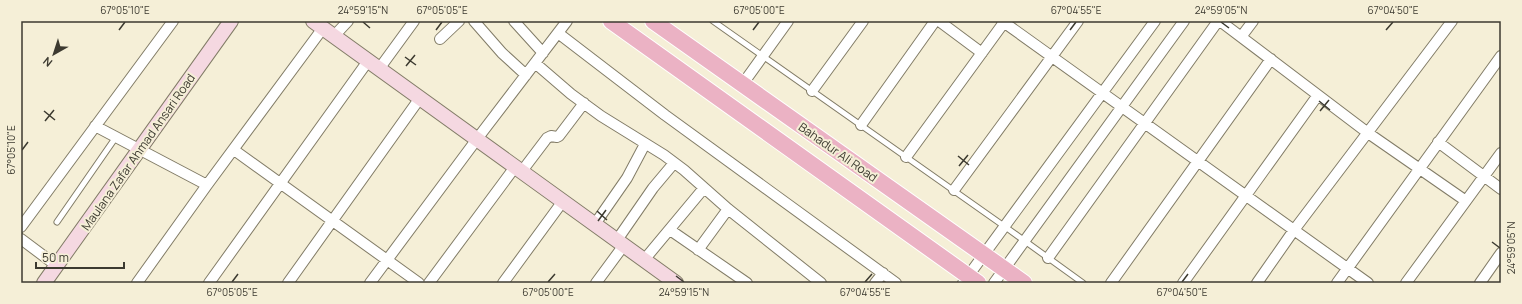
<svg xmlns="http://www.w3.org/2000/svg" width="1522" height="304" font-family="Manrope,sans-serif">
<style>
.lines{fill:none;stroke-linecap:round;stroke-linejoin:round}
.lane-casing{stroke:#827c67;stroke-width:7}
.street-casing{stroke:#827c67;stroke-width:12}
.secondary-casing{stroke:#827c67;stroke-width:16}
.primary-casing{stroke:#fff;stroke-width:18}
.lane{stroke:#fff;stroke-width:5}
.street{stroke:#fff;stroke-width:10}
.secondary{stroke:#f5d8e1;stroke-width:14}
.primary{stroke:#ebb2c4;stroke-width:16}
.ticks{fill:none;stroke:#3c3a30;stroke-width:1.5}
.labels{text-anchor:middle;dominant-baseline:central;stroke-width:4;stroke-linejoin:round;paint-order:stroke}
.street-label{font-size:12px;fill:#3c3a30;stroke:#f5efd7}
.neatline{fill:none;stroke:#3c3a30;stroke-width:1.5}
.ticks-label{font-size:10px;text-anchor:middle;fill:#3c3a30}
</style>
<rect width="100%" height="100%" fill="#f5efd7"/>
<g class="lines">
<defs>
<path id="lane" d="M 713,21 L 1004,226 L 1083,283
M 57,222 L 116,137"/>
<path id="street" d="M 474,21 L 502,53 L 526,75
M 514,21 L 543,53
M 939,21 L 982,53
M 1002,21 L 1368,283
M 1220,21 L 1368,133 L 1466,201
M 558,33 L 665,115 L 896,283
M 334,36 L 348,21
M 1241,37 L 1253,21
M 440,39 L 459,21
M 535,63 L 571,94 L 601,116 L 664,155 L 684,170 L 728,209 L 821,283
M 379,69 L 414,21
M 742,85 L 788,21
M 812,91 L 863,21
M 861,125 L 935,21
M 95,126 L 207,185
M 1438,142 L 1501,189
M 234,150 L 419,283
M 906,157 L 1005,21
M 522,171 L 547,138 L 551,136 L 557,137 L 559,136 L 584,103
M 954,190 L 1078,21
M 595,224 L 627,178 L 645,144
M 21,227 L 173,21
M 670,230 L 747,283
M 21,239 L 57,266
M 617,240 L 653,188 L 674,163
M 698,250 L 728,209
M 1048,258 L 1218,21
M 644,260 L 704,188
M 137,283 L 207,185 L 323,28
M 209,283 L 368,61
M 288,283 L 420,98
M 370,283 L 477,139 L 567,21
M 429,283 L 515,167
M 503,283 L 563,201
M 596,283 L 624,245
M 875,283 L 883,273
M 963,283 L 1155,21
M 994,283 L 1184,21
M 1111,283 L 1271,59
M 1183,283 L 1318,95
M 1257,283 L 1294,230 L 1452,21
M 1337,283 L 1501,56
M 1406,283 L 1501,153
M 1480,283 L 1501,253"/>
<path id="secondary" d="M 313,21 L 676,283
M 44,283 L 231,21"/>
<path id="primary" d="M 611,21 L 978,283
M 653,21 L 1024,283"/>
</defs>
<use href="#lane" class="lane-casing"/>
<use href="#street" class="street-casing"/>
<use href="#secondary" class="secondary-casing"/>
<use href="#primary" class="primary-casing"/>
<use href="#lane" class="lane"/>
<use href="#street" class="street"/>
<use href="#secondary" class="secondary"/>
<use href="#primary" class="primary"/>
</g>
<path class="ticks" d="M 363,22 L 370,28M 1221,22 L 1229,28M 119,30 L 125,22M 436,30 L 442,22M 753,30 L 759,22M 1070,30 L 1076,22M 1386,30 L 1393,22M 405,57 L 416,65M 406,66 L 415,55M 1319,101 L 1330,110M 44,111 L 55,120M 1320,111 L 1329,100M 45,121 L 54,110M 22,150 L 28,142M 958,156 L 969,165M 959,166 L 968,155M 597,211 L 607,220M 598,221 L 606,210M 1492,242 L 1500,248M 676,276 L 684,282M 232,282 L 238,274M 548,282 L 555,274M 865,282 L 872,274M 1182,282 L 1188,274"/>
<g class="labels">
<g class="street-label">
<text transform="translate(138 152) rotate(-55)">Maulana Zafar Ahmad Ansari Road</text>
<text transform="translate(838 152) rotate(35)">Bahadur Ali Road</text>
</g>
</g>
<rect width="1522" height="304" fill="none" stroke="#f5efd7" stroke-width="44"/>
<g transform="translate(54 54) rotate(219)" stroke="#f5efd7" stroke-width="3" paint-order="stroke">
<path d="M0-3L7 15L0 10L-7 15Z" fill="#3c3a30"/>
<text y="-6" font-size="11" font-weight="bold" text-anchor="middle" fill="#3c3a30">N</text>
</g>
<path d="M36 262v6h88v-6" fill="none" stroke="#3c3a30" stroke-width="2"/>
<text x="42" y="262" font-size="12" fill="#3c3a30" stroke="#f5efd7" stroke-width="3" paint-order="stroke">50 m</text>
<rect x="22" y="22" width="1478" height="260" class="neatline"/>
<g class="ticks-label">
<text x="125" y="14">67°05'10"E</text>
<text x="363" y="14">24°59'15"N</text>
<text x="442" y="14">67°05'05"E</text>
<text x="759" y="14">67°05'00"E</text>
<text x="1076" y="14">67°04'55"E</text>
<text x="1221" y="14">24°59'05"N</text>
<text x="1393" y="14">67°04'50"E</text>
<text transform="translate(11 150) rotate(-90)" y="4">67°05'10"E</text>
<text transform="translate(1511 248) rotate(-90)" y="4">24°59'05"N</text>
<text x="232" y="296">67°05'05"E</text>
<text x="548" y="296">67°05'00"E</text>
<text x="684" y="296">24°59'15"N</text>
<text x="865" y="296">67°04'55"E</text>
<text x="1182" y="296">67°04'50"E</text>
</g>
</svg>
